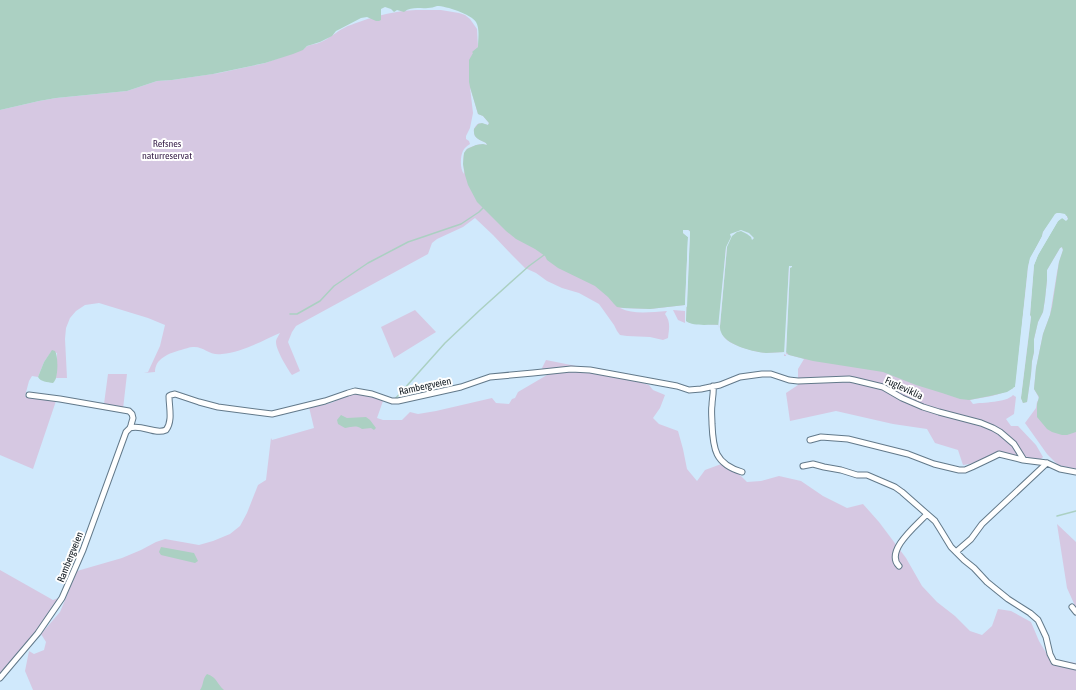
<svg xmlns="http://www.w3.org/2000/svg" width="1076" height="690" font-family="'Asap Condensed',sans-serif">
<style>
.green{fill:#d6c8e2;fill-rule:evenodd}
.water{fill:#abd0c2}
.pier{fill:#d0e9fc}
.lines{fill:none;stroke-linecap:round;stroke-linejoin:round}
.stream{stroke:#abd0c2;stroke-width:1.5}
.minor-casing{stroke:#62798a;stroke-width:7}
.minor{stroke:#fff;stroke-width:5}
.labels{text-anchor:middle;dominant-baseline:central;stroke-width:4;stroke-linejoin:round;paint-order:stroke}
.park-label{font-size:10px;fill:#3e274f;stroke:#fff}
.street-label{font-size:10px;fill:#111a21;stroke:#fff}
</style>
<rect width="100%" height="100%" fill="#d0e9fc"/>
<path class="green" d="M 416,10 L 441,10 L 459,13 L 465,15 L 470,19 L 477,29 L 478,47 L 470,60 L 469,82 L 1076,175 L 1076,469 L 1058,465 L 1047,454 L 1025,423 L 1036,408 L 1037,402 L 1039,399 L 1038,396 L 1034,389 L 1036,368 L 1043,334 L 1050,315 L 1057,272 L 1059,262 L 1063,250 L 1062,247 L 1060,248 L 1047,270 L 1047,280 L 1045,299 L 1043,312 L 1038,322 L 1034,339 L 1034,352 L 1032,361 L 1031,374 L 1027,402 L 1023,403 L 1021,398 L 1029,323 L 1034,265 L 1066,221 L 1067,216 L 1057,213 L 1047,226 L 1030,259 L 1013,388 C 1000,396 984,397 970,400 L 973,404 C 983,402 1006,403 1013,395 L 1016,397 L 1014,414 L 1006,419 L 1011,426 L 1018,426 L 1036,445 L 1043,457 L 1039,461 L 998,452 L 977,463 L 963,465 L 958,450 L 935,443 L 927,429 L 893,424 L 836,411 L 790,421 L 786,393 L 798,385 L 798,369 L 804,359 L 786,354 L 786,356 L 784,356 L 784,352 C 778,352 772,353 766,353 C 755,352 736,347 727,340 C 723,337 721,332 720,327 L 718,328 L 718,325 L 690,323 L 686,321 L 690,231 L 684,230 L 687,259 L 685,305 L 650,309 L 620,308 C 634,315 651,312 667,311 L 665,314 C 671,322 669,329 668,338 L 663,340 L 650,337 L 627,336 L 620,335 L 617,331 L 614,325 L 599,304 L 579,293 L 562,288 L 547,281 L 536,273 L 525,268 L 511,254 L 493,235 L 475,218 L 463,227 L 437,239 L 432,243 L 428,254 L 296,326 L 292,332 L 288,342 L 300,371 L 292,375 C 287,368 276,350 276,342 C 276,339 279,335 280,333 C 262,341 242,352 222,354 C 209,356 204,346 193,347 C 189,347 185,349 181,350 C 170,353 155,358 155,372 L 144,373 L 148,372 L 160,346 L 165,325 L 148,318 L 99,303 L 85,305 L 76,311 L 70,318 L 66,328 L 65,339 L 67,378 L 56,378 L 57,365 L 57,353 L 51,352 L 44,362 L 38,377 L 32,376 L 29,381 L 25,396 L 56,401 L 33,469 L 0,455 L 0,110 L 39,101 L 56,98 L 127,91 L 157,81 L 172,80 L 219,73 L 265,63 L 304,49 C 307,44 315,45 321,42 C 330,38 336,32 344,28 C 349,25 354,24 359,22 C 378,15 396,11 416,10 ZM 470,87 L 478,114 L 483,116 L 489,123 L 488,125 C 480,123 478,121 474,129 C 473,139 479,139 486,143 L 487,145 C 482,144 478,144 474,146 C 472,147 469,147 467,149 C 461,154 464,168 464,174 C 460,169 460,157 463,151 C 464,148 467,146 470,144 L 469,141 L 466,139 L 466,136 L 470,128 L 473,113 Z
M 415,310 L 436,332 L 394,358 L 381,327 Z
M 673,310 L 685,311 L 685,323 L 678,320 Z
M 546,360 L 586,368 L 585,372 L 639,382 L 649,385 L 653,390 L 665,395 L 660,408 L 653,418 L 659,424 L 678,431 L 683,449 L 687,469 L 697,481 L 705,470 L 724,463 L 735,470 L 747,482 L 761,481 L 779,476 L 801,481 L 823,496 L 847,508 L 863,504 L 879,522 L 906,558 L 922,586 L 937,602 L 955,616 L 970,631 L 982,635 L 992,626 L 998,609 L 1011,611 L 1031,622 L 1039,641 L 1051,661 L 1057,660 L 1076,663 L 1076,690 L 33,690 L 25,671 L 29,651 L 34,654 L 44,650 L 46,642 L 41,634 L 60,612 L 77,571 L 122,558 L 141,550 L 156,542 L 165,539 L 199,545 L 213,541 L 230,534 L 240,526 L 247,513 L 258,485 L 266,480 L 271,438 L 272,440 L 314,428 L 309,407 C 317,406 324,405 331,403 C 339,400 347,394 355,394 C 365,394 374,397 383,401 L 377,418 L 383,420 L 402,420 L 410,412 L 418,414 L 436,411 L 492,398 L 496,403 L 509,404 L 512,399 L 515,398 L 518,392 L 547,375 L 542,368 Z
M 108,374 L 127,374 L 123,409 L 104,404 Z
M 1057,524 L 1076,542 L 1076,608 L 1067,588 Z
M 0,570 L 53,600 L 61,597 L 50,615 L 0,676 Z"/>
<path class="water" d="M 0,0 L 1076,0 L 1076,432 L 1067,435 L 1062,435 L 1052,432 L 1047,429 L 1037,417 L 1037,404 L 1039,397 L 1034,389 L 1036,368 L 1043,334 L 1050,315 L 1052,307 L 1059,262 L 1063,250 L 1062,247 L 1060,248 L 1047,270 L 1047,280 L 1045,299 L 1043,312 L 1038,322 L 1034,339 L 1034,352 L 1032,361 L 1031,374 L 1027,402 L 1023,403 L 1021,398 L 1031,317 L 1030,315 L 1034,265 L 1038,255 L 1058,221 L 1062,218 L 1068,219 L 1067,216 L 1057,213 L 1043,232 L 1042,236 L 1030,259 L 1028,267 L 1015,387 L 1007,392 L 990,396 L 969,400 L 960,399 L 942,393 L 916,385 L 883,372 L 813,361 L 789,355 L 786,352 L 790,267 L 789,266 L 785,352 C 778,352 772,353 766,353 C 754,352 725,345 721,332 C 720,330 720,328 720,326 L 727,247 L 726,248 L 719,325 C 709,324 694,327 686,321 L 690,232 L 689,230 L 684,230 L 683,232 L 683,233 L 688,237 L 685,305 L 650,309 L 624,308 L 617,307 L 614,304 L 608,297 L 595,286 L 558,268 L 547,260 L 545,256 L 535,249 L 516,239 L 506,231 L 477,202 L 468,185 L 465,175 L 463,164 L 464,153 L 467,149 L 476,145 L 483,144 L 487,145 L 486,143 C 479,139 473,139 474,129 L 478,124 L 482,123 L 488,125 L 489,123 L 483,116 L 478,114 L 470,87 L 469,82 L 469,60 L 473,53 L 472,52 L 478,47 C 478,39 480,29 476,22 C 471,14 446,6 437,6 C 434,7 431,8 428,8 C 420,9 412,6 404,12 L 397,10 L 394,12 L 391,9 L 385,7 L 381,9 L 381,20 L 379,21 L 376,21 L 367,17 L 361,18 L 340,29 L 336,31 L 332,36 L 320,42 L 307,46 L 303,50 L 293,54 L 265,63 L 213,74 L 172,80 L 157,81 L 127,91 L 56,98 L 39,101 L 0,110 Z
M 52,350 L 55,351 C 58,356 58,371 56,378 C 56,379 54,382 53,383 C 47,382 41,382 38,377 L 44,362 Z
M 341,415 L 347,418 L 366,417 L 370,420 L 376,428 L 374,430 L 371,428 L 362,429 C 356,425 352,427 345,428 L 338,424 L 337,420 Z
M 161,547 L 194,553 L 198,561 L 195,563 L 161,555 L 159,552 Z
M 207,674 C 218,678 216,683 224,690 L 200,690 C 204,685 202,679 207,674 Z"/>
<path class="pier" d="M 1057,213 L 1060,213 L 1065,214 L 1068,219 L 1066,221 L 1062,218 L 1058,221 L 1038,255 L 1034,265 L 1030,315 L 1031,317 L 1021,397 L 1019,395 L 1021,379 L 1029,317 L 1028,315 L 1032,265 L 1036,254 L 1056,220 L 1062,216 L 1066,219 L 1064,216 L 1057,215 L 1045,233 L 1044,237 L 1032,259 L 1030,268 L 1018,383 L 1017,388 L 1013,391 L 1013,388 L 1015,387 L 1016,383 L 1028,267 L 1030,258 L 1042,237 L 1043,232 L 1055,214 Z
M 683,230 L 688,230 L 690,232 L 687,307 L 685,306 L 688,237 L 683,233 Z
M 741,230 L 749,233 L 754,238 L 752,240 L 751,237 L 747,234 L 741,231 L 737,232 L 732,236 L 727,247 L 720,326 L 719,328 L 718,328 L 726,247 L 731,237 L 730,234 Z
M 789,266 L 792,266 L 792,267 L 790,268 L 786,355 L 784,354 Z"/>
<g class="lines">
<path class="stream" d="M 290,314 L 297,314 L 320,301 L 334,286 L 368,263 L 408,242 L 461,224 L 479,212 L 483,208
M 395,399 L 445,343 L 480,310 L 529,266 L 544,255
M 1057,516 L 1076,511"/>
<defs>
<path id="minor" d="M 713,386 C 714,393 712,399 712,405 C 711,411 712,418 712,424 C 713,449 715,464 742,472
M 130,428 C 142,424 155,435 166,430 C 173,421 169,407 169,396 L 171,395 L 175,394 L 199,402 L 218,407 L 272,414 L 325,401 L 348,393 L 355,391 L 372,394 L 392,401 L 398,401 L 461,387 L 490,377 L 533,373 L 571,369 L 590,370 L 677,386 L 689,390 L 701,389 L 720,385 L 740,377 L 762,374 L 771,374 L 789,380 L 798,381 L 849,379 L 854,380 L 883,387 L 902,398 L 923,407 L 939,412 L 981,423 L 993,428 L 1000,432 L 1014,444 L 1024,460
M 810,440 L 821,437 L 848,439 L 908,454 L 934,464 L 959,470 L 965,470 L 972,467 L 993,457 L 999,454 L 1023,460 L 1047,463 L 1060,469 L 1076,472
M 803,466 L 813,464 L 824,467 L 841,470 L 857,475 L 867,475 L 895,487 L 902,492 L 935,521 L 940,529 L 951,547 L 964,560 L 974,568 L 987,582 L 1008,599 L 1030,613 L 1038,620 L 1046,637 L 1050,654 L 1054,662 L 1076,667
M 956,552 L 971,539 L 982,524 L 1047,463
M 899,566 C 884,551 918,524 927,514
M 1072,607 L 1076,612
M 0,678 L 38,633 L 62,598 L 83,550 L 126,432 L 130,428 L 131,425 L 133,418 L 132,414 L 129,411 L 60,399 L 29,395"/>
</defs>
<use href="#minor" class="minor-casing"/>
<use href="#minor" class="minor"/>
</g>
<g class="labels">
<g class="park-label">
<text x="167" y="143">Refsnes<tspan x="167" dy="12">naturreservat</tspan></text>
</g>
<g class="street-label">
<text transform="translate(425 386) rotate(-12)">Rambergveien</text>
<text transform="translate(904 388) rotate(25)">Fugleviklia</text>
<text transform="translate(70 557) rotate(-68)">Rambergveien</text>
</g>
</g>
</svg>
